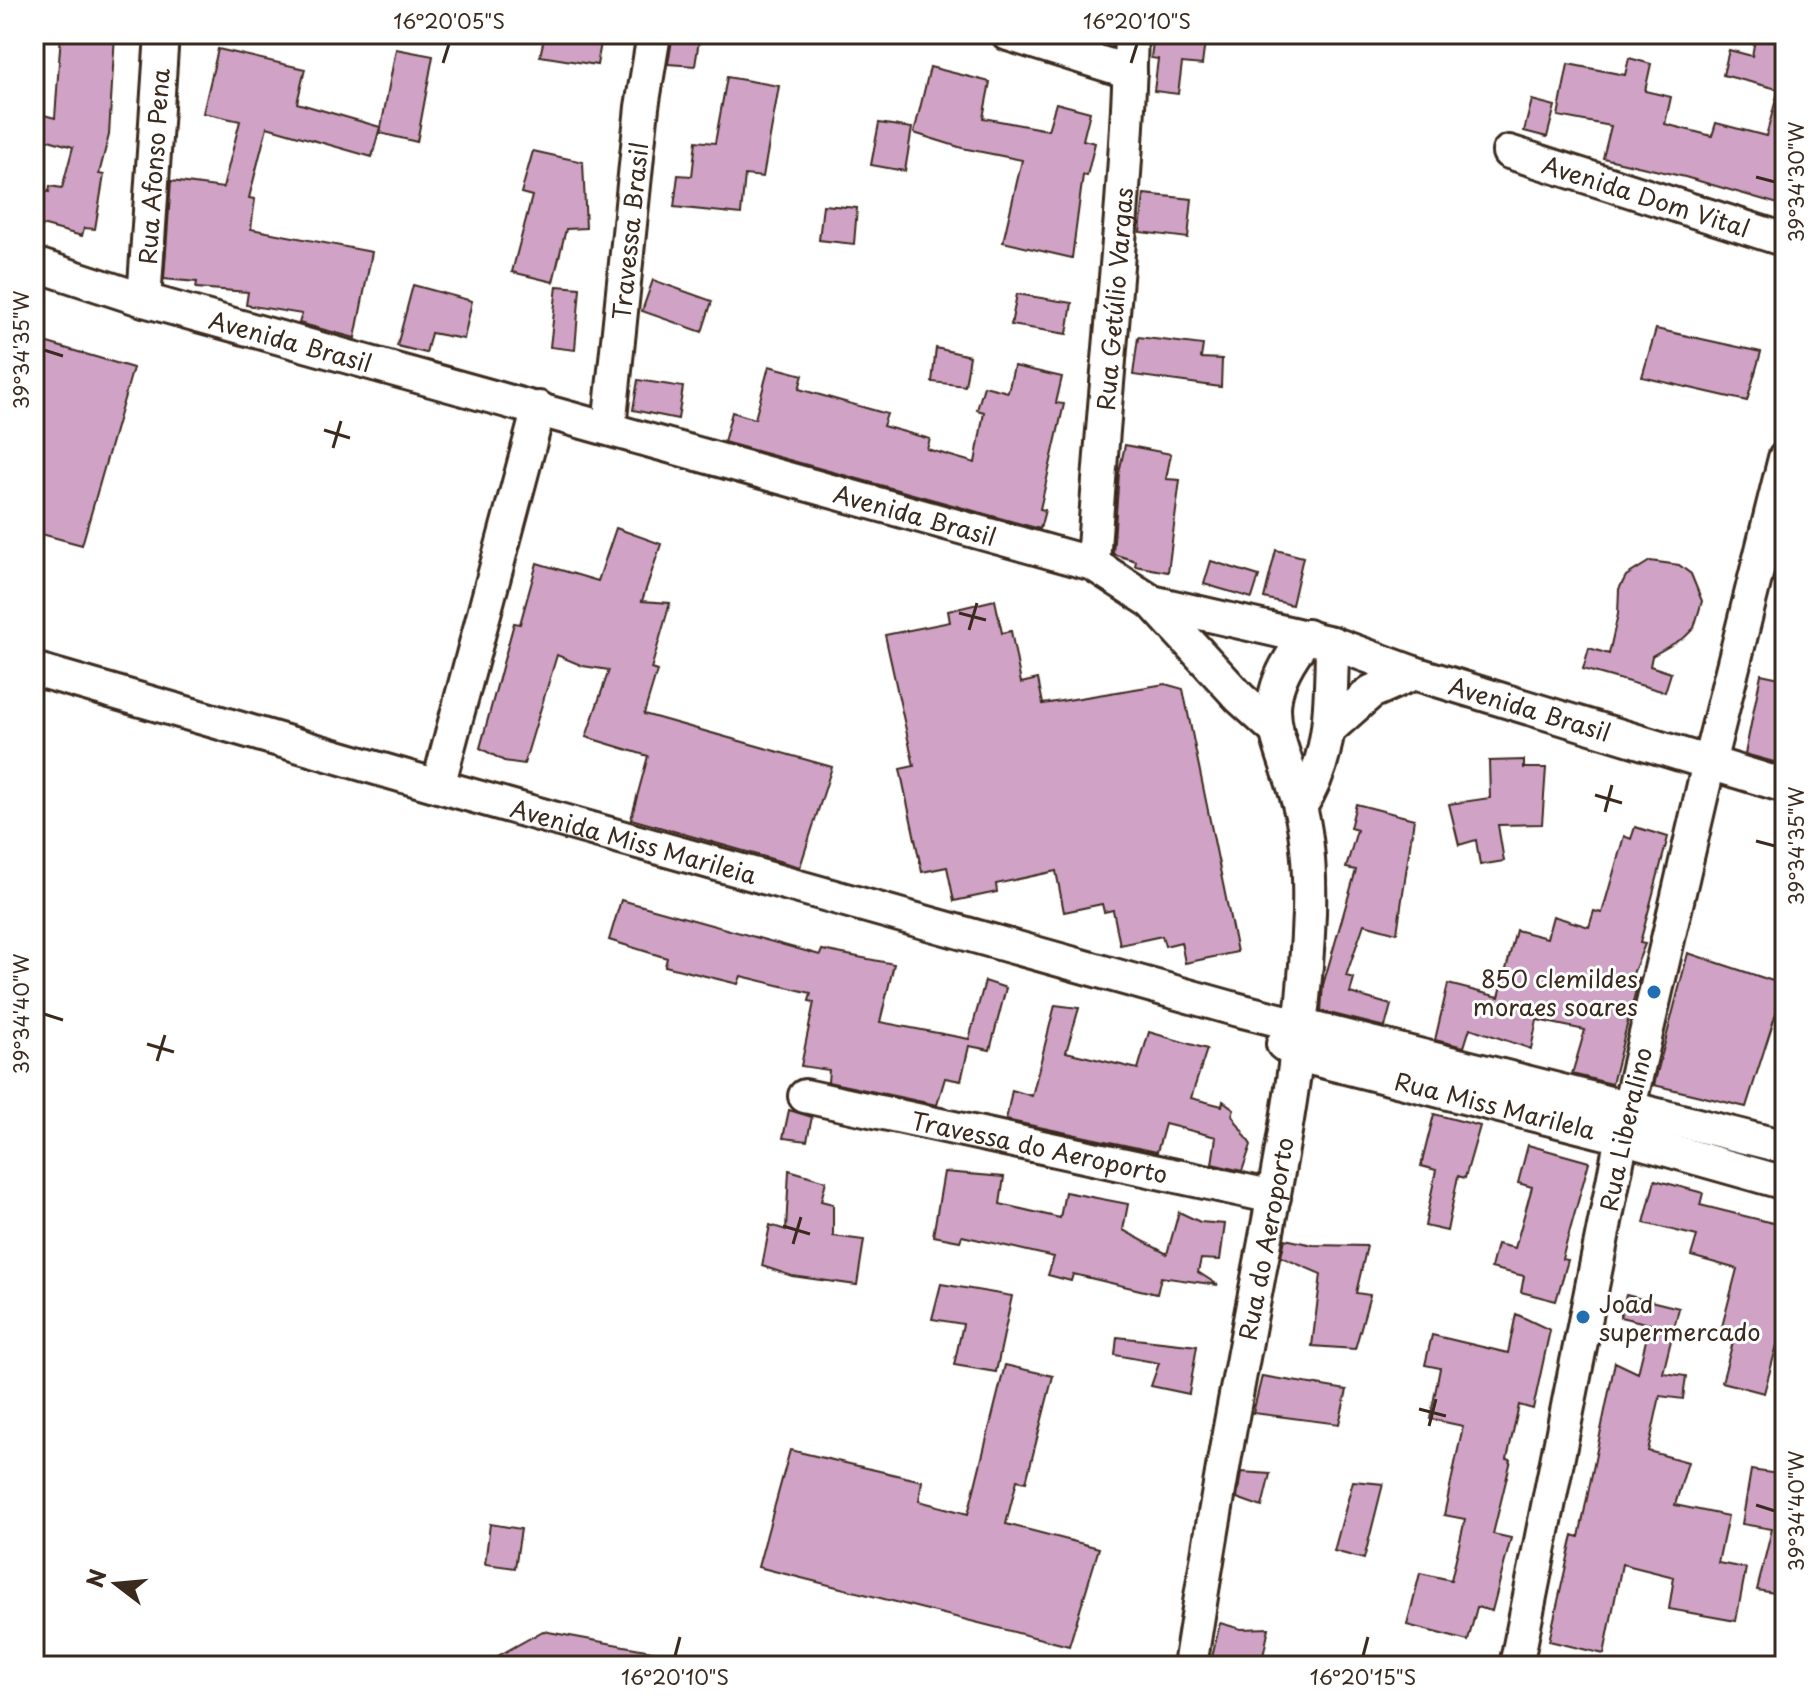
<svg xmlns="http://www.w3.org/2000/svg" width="1819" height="1700" font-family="'Playpen Sans',sans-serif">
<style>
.building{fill:#d0a3c6;stroke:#3b2a1e;stroke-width:2}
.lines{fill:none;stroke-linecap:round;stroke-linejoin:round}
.street-casing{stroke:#3b2a1e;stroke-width:38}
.street{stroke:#fff;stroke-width:32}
.ticks{fill:none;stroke:#3b2a1e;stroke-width:3}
.poi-dot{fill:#1f6fb2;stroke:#fff;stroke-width:3}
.labels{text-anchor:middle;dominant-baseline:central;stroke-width:6;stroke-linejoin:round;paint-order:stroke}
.street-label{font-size:24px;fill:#3b2a1e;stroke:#fff}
.poi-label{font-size:24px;fill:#3b2a1e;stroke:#fff;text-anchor:end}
.neatline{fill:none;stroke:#3b2a1e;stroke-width:3}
.ticks-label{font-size:20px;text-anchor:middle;fill:#3b2a1e}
</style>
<rect width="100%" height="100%" fill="#fff"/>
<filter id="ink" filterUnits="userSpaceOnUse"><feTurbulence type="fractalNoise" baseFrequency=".0125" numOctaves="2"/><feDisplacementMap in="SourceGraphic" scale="16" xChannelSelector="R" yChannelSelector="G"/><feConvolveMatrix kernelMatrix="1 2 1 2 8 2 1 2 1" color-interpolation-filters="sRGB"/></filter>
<g filter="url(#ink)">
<path class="building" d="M 61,34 L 115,34 L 109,135 L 99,174 L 104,175 L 95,229 L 84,228 L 82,236 L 34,223 L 34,189 L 49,192 L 50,186 L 62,188 L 73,147 L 38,137 L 44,115 L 55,118 Z
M 545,34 L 601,43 L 597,65 L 540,56 Z
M 673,34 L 700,34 L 695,66 L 668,64 Z
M 1154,34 L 1206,34 L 1202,65 L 1182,63 L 1178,94 L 1154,91 L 1158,59 L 1151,58 Z
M 1756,34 L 1785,41 L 1785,91 L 1723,75 L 1729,50 L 1752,56 Z
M 218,49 L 305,69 L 297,103 L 380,127 L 372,157 L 267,127 L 249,198 L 255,199 L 251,229 L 372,252 L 355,338 L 299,323 L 302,314 L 246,305 L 248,292 L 196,288 L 197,282 L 164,279 L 171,181 L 223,188 L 240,121 L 203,113 Z
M 396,49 L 433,56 L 417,142 L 380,133 Z
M 1629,58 L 1651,64 L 1645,91 L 1671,97 L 1665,124 L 1712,136 L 1716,123 L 1766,136 L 1778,92 L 1785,93 L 1785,206 L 1685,177 L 1603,158 L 1611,126 L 1558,116 L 1568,64 L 1625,75 Z
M 930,67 L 990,82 L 983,118 L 1048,130 L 1056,103 L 1090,112 L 1083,140 L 1095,143 L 1087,176 L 1083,175 L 1072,258 L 1003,242 L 1022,160 L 962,148 L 914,133 Z
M 727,77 L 779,86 L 763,177 L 745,175 L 741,214 L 674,207 L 678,175 L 692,176 L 696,141 L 715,143 Z
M 1532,100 L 1555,106 L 1547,137 L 1524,131 Z
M 879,123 L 912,128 L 905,171 L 871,165 Z
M 533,151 L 583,162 L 586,228 L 566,229 L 553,282 L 512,272 L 532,196 L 521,193 Z
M 1144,194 L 1192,199 L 1188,238 L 1140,232 Z
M 823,205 L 857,208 L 854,244 L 819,240 Z
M 653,280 L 712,301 L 702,332 L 642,311 Z
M 413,285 L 472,301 L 464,339 L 431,333 L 426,353 L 397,346 Z
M 557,286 L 580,288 L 575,350 L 550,347 Z
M 1017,294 L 1072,303 L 1067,334 L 1011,325 Z
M 1656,329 L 1761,352 L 1747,401 L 1642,377 Z
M 1138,337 L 1203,345 L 1201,358 L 1222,359 L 1221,387 L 1133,375 Z
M 34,339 L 133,368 L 82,545 L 34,532 Z
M 936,348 L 970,356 L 965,386 L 932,382 Z
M 769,366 L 803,375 L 799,389 L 887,414 L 883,426 L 930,439 L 927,449 L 975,463 L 984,412 L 977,410 L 984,386 L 1008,392 L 1014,366 L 1062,377 L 1056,403 L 1064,404 L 1040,509 L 1045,510 L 1040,529 L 724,442 L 732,412 L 755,419 Z
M 638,380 L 683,387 L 678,419 L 633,410 Z
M 1125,445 L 1171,454 L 1166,479 L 1180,480 L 1168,572 L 1135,566 L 1136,561 L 1113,554 L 1119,473 Z
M 616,528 L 661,544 L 642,601 L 670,603 L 651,669 L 657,671 L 644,714 L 832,767 L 800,867 L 631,819 L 648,756 L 586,737 L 609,670 L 583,666 L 557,655 L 524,764 L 504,761 L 480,748 L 514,623 L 520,624 L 537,563 L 598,581 Z
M 1276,550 L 1303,557 L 1292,605 L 1264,598 Z
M 1211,561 L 1259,576 L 1252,598 L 1204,584 Z
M 1650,561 L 1679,565 L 1691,574 L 1702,601 L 1694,628 L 1685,637 L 1652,656 L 1650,666 L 1671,673 L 1665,692 L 1583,669 L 1589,648 L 1609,654 L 1618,614 L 1619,589 L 1626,576 Z
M 995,600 L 1002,633 L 1011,631 L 1021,683 L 1038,679 L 1043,704 L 1165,684 L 1183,689 L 1237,952 L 1185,963 L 1181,942 L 1165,946 L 1162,936 L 1120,945 L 1113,910 L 1104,912 L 1102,904 L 1064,912 L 1056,871 L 996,884 L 997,892 L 954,901 L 947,867 L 922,872 L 900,769 L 914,766 L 885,635 L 950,622 L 948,611 Z
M 1761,674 L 1785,679 L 1785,765 L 1745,754 Z
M 1524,760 L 1524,768 L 1546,768 L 1542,824 L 1498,825 L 1504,861 L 1480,865 L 1476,840 L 1459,845 L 1449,804 L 1490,798 L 1489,761 Z
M 1356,804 L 1414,819 L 1397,933 L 1364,924 L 1346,976 L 1354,978 L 1350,993 L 1391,1005 L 1385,1027 L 1321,1011 L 1323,985 L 1356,870 L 1346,868 L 1357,830 L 1350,828 Z
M 1635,827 L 1668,837 L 1640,943 L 1645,944 L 1632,976 L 1639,978 L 1612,1084 L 1572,1074 L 1585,1030 L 1537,1020 L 1531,1049 L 1470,1028 L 1464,1047 L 1435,1040 L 1448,984 L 1499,997 L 1516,930 L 1547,938 L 1553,916 L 1589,927 L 1594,911 L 1602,913 L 1624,836 L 1631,839 Z
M 621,900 L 820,955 L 822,950 L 894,964 L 880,1022 L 969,1039 L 985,981 L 1006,988 L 990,1050 L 969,1046 L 961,1081 L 945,1078 L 937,1105 L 828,1082 L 829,1070 L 801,1066 L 814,1002 L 809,1001 L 811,993 L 741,976 L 738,984 L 665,966 L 667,958 L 609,940 Z
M 1688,953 L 1785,985 L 1746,1107 L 1654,1085 Z
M 1055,1005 L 1079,1008 L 1066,1052 L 1138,1069 L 1149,1032 L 1207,1049 L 1191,1098 L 1222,1106 L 1223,1101 L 1234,1109 L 1232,1115 L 1251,1145 L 1242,1171 L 1212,1164 L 1216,1137 L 1165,1124 L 1157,1152 L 1006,1120 L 1012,1090 L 1032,1096 Z
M 789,1110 L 812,1117 L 807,1141 L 783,1138 Z
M 1434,1114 L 1480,1126 L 1465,1178 L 1458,1176 L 1447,1231 L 1425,1226 L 1436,1170 L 1421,1166 Z
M 1528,1145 L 1589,1162 L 1562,1259 L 1568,1260 L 1556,1301 L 1521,1292 L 1524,1276 L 1491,1268 L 1497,1244 L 1515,1248 L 1532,1187 L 1518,1183 Z
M 789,1170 L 826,1181 L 821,1201 L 833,1204 L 833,1236 L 864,1240 L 857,1285 L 792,1276 L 762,1266 L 770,1225 L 786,1230 Z
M 944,1172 L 1004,1177 L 1000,1204 L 1060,1218 L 1065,1192 L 1128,1204 L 1123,1230 L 1167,1254 L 1179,1212 L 1200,1222 L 1225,1224 L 1220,1260 L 1201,1259 L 1198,1272 L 1218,1285 L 1161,1277 L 1157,1294 L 1073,1274 L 1071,1281 L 1048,1275 L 1054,1257 L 962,1236 L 960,1241 L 933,1236 Z
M 1655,1180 L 1703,1193 L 1700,1205 L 1785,1226 L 1785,1348 L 1777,1345 L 1764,1393 L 1722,1382 L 1733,1342 L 1719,1338 L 1737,1269 L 1691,1256 L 1697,1236 L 1644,1223 Z
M 1285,1239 L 1313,1245 L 1367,1246 L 1356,1293 L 1370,1295 L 1355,1349 L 1312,1346 L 1321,1274 L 1281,1257 Z
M 941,1284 L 1012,1296 L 996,1372 L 954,1365 L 963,1324 L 932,1319 Z
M 1626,1295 L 1679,1308 L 1663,1373 L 1686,1376 L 1683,1399 L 1660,1396 L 1648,1451 L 1688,1462 L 1675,1505 L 1728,1516 L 1718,1563 L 1746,1568 L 1736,1621 L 1669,1609 L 1674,1577 L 1622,1564 L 1604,1654 L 1549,1641 L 1573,1535 L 1579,1537 L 1615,1362 L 1638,1373 L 1650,1324 L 1620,1317 Z
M 1516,1314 L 1550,1330 L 1533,1409 L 1519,1405 L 1507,1459 L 1511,1460 L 1493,1534 L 1511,1538 L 1492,1611 L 1477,1607 L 1468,1641 L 1407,1625 L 1420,1573 L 1451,1580 L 1465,1519 L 1444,1515 L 1463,1426 L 1430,1419 L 1440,1368 L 1425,1365 L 1432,1335 L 1508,1353 Z
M 1117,1337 L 1197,1346 L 1189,1394 L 1151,1386 L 1159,1363 L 1115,1355 Z
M 1005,1365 L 1053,1376 L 1026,1482 L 1017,1480 L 1006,1524 L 1099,1548 L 1069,1646 L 758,1567 L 790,1450 L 922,1481 L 919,1501 L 968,1514 Z
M 1262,1376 L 1347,1390 L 1339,1424 L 1253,1413 Z
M 1751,1470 L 1785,1475 L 1785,1595 L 1757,1590 L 1772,1529 L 1742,1524 Z
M 1241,1472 L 1270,1474 L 1262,1507 L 1237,1498 Z
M 1353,1481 L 1383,1484 L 1364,1559 L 1334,1551 Z
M 490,1524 L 521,1529 L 515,1568 L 485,1564 Z
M 1220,1623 L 1241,1629 L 1269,1628 L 1261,1666 L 1210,1666 Z
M 543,1631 L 668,1654 L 667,1666 L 480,1666 Z"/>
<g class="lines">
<defs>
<g id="street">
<path d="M 1008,34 L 1130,72"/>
<path id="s1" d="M 1509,152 L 1785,240"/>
<path id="s2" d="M 34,264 L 144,300 L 1093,564 L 1152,602 L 1332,643 L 1414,673 L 1785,786"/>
<path id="s3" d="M 144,300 L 162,34"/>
<path id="s4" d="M 609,428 L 642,107 L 654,34"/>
<path id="s5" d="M 1093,564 C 1104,387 1126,211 1131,34"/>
<path d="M 1152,602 L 1240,698 L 1272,727"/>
<path id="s6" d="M 34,669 L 438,786 L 1235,1009 L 1785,1147"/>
<path d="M 1328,730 L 1371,692 L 1414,673"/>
<path d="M 438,786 L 539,408"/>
<path d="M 1300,807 C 1333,758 1331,700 1332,643"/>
<path id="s7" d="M 1283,1044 L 1298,1055 L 1622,1137 L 1785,1183"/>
<path id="s8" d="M 805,1096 L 1274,1197"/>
<path id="s9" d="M 1190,1666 C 1208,1550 1228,1435 1250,1320 C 1276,1185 1304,1050 1309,913 C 1310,877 1309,838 1299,804 C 1279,731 1251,705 1307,636"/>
<path id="s10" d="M 1516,1666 L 1622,1137 L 1709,763 L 1785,458"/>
</g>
</defs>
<use href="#street" class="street-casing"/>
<use href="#street" class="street"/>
</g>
</g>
<path class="ticks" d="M 443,63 L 449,44M 1131,63 L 1137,44M 1756,177 L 1775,182M 44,350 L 63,356M 324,430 L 350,438M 333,448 L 341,421M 959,613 L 986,620M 969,630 L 977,603M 1595,795 L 1622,803M 1605,812 L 1612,785M 1756,841 L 1775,846M 44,1014 L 63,1020M 147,1044 L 174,1052M 157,1061 L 165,1035M 783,1226 L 810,1234M 793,1244 L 801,1217M 1419,1409 L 1446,1416M 1429,1426 L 1436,1399M 1756,1505 L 1775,1511M 675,1656 L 680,1637M 1363,1656 L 1368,1637"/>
<g class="poi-dot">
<circle cx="1654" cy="992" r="8"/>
<circle cx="1583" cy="1317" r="8"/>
</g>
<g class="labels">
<g class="street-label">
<text stroke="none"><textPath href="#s3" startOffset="134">Rua Afonso Pena</textPath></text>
<text stroke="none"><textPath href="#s1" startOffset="144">Avenida Dom Vital</textPath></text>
<text stroke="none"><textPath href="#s4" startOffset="198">Travessa Brasil</textPath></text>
<text stroke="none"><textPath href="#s5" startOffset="266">Rua Getúlio Vargas</textPath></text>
<text stroke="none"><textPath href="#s2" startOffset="268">Avenida Brasil</textPath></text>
<text stroke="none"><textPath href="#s2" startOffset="916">Avenida Brasil</textPath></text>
<text stroke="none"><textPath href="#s2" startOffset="1564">Avenida Brasil</textPath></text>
<text stroke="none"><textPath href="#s6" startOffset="624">Avenida Miss Marileia</textPath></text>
<text stroke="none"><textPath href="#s7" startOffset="222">Rua Miss Marilela</textPath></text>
<text stroke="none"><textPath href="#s10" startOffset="548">Rua Liberalino</textPath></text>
<text stroke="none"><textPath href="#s8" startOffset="240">Travessa do Aeroporto</textPath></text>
<text stroke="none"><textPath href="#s9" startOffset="434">Rua do Aeroporto</textPath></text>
</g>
<g class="poi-label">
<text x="1638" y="978">850 clemildes<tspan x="1638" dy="28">moraes soares</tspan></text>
<text x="1599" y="1303" text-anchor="start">Joad<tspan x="1599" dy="28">supermercado</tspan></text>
</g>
</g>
<rect width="1819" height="1700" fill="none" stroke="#fff" stroke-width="88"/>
<g transform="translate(116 1584) rotate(286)" stroke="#ffffff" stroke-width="6" paint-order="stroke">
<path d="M0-6L14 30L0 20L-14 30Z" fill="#3b2a1e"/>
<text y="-12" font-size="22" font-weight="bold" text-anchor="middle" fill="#3b2a1e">N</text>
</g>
<rect x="44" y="44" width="1731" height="1612" class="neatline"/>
<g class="ticks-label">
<text x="449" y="29">16°20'05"S</text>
<text x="1137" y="29">16°20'10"S</text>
<text transform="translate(1797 182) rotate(-90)" y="7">39°34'30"W</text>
<text transform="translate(22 350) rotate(-90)" y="7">39°34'35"W</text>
<text transform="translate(1797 846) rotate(-90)" y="7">39°34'35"W</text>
<text transform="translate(22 1014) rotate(-90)" y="7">39°34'40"W</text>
<text transform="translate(1797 1511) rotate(-90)" y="7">39°34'40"W</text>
<text x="675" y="1685">16°20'10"S</text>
<text x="1363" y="1685">16°20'15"S</text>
</g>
</svg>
